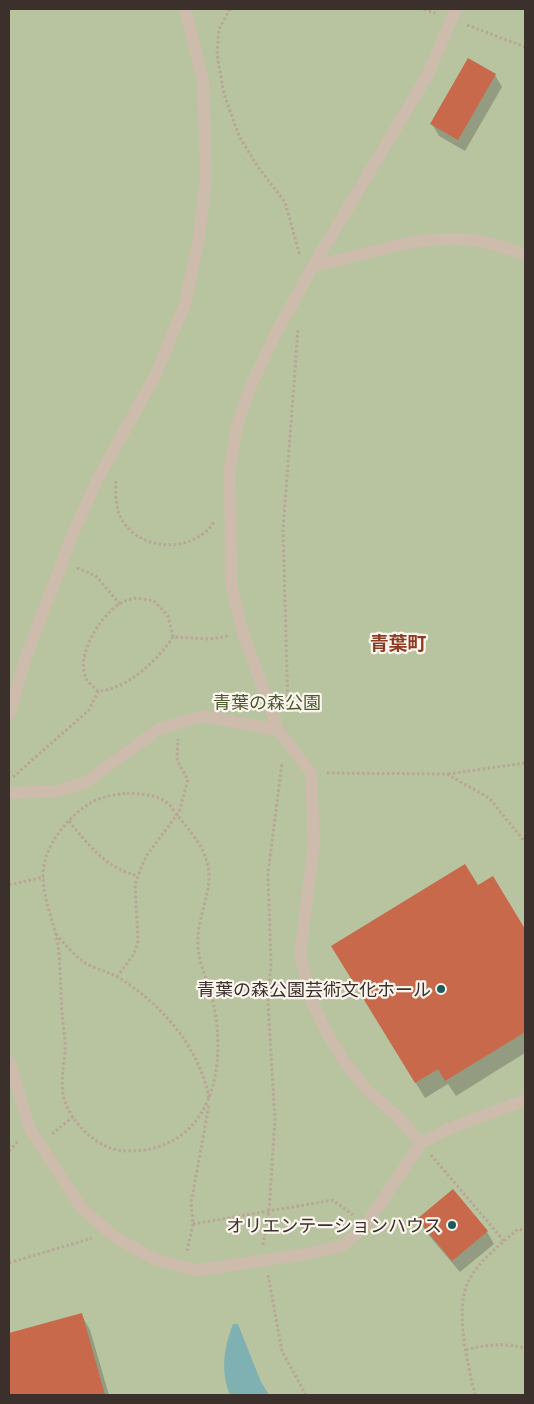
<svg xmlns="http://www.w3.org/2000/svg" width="534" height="1404" font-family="Manrope,'Noto Sans JP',sans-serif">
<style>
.green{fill:#b8c4a0}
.water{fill:#7fb0b2}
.shadow{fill:#0003}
.building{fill:#c8694b}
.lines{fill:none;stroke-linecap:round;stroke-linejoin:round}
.path{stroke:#b9a596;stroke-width:3;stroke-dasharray:2.5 2.5;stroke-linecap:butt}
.street{stroke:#cdbbac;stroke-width:12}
.street-bridge{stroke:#cdbbac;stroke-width:12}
.poi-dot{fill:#1f5a5e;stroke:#fbf5ee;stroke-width:2}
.labels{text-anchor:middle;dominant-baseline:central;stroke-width:4.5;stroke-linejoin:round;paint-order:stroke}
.park-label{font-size:18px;fill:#4a5a2e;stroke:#fbf5ee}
.poi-label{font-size:18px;fill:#3b302b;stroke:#fbf5ee;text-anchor:end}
.neighbourhood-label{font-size:19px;font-weight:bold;fill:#8c3b22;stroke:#fbf5ee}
</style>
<rect width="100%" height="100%" fill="#f4ebe1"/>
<path class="green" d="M 9,9 L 525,9 L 525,1395 L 9,1395 Z"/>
<path class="water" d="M 233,1324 L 238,1324 L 261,1382 L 269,1395 L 230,1395 C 220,1372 224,1347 233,1324 Z"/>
<path class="shadow" d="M 495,75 L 502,87 L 465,151 L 439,136 L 432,124 Z
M 492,878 L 525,931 L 525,1053 L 456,1096 L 448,1084 L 425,1098 L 342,962 Z
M 419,1219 L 487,1232 L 494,1244 L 460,1272 L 426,1232 Z
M 81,1314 L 90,1330 L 109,1395 L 9,1395 L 9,1335 Z"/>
<path class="building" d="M 468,58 L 496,74 L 458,140 L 430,124 Z
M 465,864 L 478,885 L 493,876 L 525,929 L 525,1032 L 445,1081 L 438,1069 L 415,1083 L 331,946 Z
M 453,1189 L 488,1231 L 452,1261 L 417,1219 Z
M 82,1313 L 105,1395 L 9,1395 L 9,1333 Z"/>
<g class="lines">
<path class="path" d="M 230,9 L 219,29 L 217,54 L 224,94 L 239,136 L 258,167 L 285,202 L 300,256
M 424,9 L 438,14
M 467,25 L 525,47
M 116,481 C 115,499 116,518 131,531 C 154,552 197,549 214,522
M 77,568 L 96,576 L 120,604
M 173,637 L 168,616 L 154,601 C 147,600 137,597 131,599 C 106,604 76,652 85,676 C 86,681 94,687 98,691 C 126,690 158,660 173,637 L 210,639 L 228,636
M 288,707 L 283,531 L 298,329
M 327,773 L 447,774 L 489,798 L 525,842
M 448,774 L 525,763
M 13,777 L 89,710 L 98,691
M 127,793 C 140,794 155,794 166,802 C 171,805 174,812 178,816 C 193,835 210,853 209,879 C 208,901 196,924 198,946 C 199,966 209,983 213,1002 C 228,1068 211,1150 130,1151 C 103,1152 79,1131 67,1107 C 59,1089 63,1071 65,1053 C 66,1040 63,1026 62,1013 C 60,990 61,967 58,945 C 54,919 39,892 44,865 C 48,841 71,814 92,802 C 103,796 115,795 127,793 Z
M 69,821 C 89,846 106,868 138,876
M 9,885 L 44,877
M 56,934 C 67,946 78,961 93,967 C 103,971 111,973 121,979 C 163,1006 200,1048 209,1099
M 117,977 L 134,954 L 138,941 L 135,884 L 141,868 L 147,855 L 179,812 L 188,780 L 177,760 L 178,739
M 52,1134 L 74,1116
M 9,1151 L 19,1140
M 431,1155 L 504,1241
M 193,1224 L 333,1200 L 353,1215
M 263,1245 L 269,1211 L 275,1120 L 268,1002 L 271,964 L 268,873 L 282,763
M 187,1251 L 193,1224 L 191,1203 L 209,1105
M 9,1263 L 92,1238
M 268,1275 L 282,1351 L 306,1395
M 466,1350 C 487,1344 504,1343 525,1348
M 475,1395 C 468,1365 453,1307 470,1278 C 482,1258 501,1244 518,1229 L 525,1231"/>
<path class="street" d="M 313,266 C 368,255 423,231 480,241 C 495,244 511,250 525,254
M 9,715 L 26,657 L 72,536 L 97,480 L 155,376 L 185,304 L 199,238 L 206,176 L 203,80 L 185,9
M 9,793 L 58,791 L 86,782 L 159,729 L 202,716 L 278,730
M 9,1061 L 30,1129 L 81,1207 L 113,1236 L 154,1259 L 196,1270 L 226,1266
M 421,1143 L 396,1115 L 368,1091 L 344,1061 L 327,1033 L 310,997 L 300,954 L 314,843 L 311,773 L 278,730 L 243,633 L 231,584 L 230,469 L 236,429 L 250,388 L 276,333 L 313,266 L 427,76 L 456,9
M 306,1254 L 342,1246 L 366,1225 L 421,1143 L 448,1129 L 525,1100"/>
<path class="street-bridge" d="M 226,1266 L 306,1254"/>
</g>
<g class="poi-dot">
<circle cx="441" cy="989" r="5"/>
<circle cx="452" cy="1225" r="5"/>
</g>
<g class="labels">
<g class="park-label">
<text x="267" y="702">青葉の森公園</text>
</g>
<g class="poi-label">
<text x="431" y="989">青葉の森公園芸術文化ホール</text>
<text x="442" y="1225">オリエンテーションハウス</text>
</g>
<g class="neighbourhood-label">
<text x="398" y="643">青葉町</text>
</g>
</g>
<rect width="534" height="1404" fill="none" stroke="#3b302b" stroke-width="20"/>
</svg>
